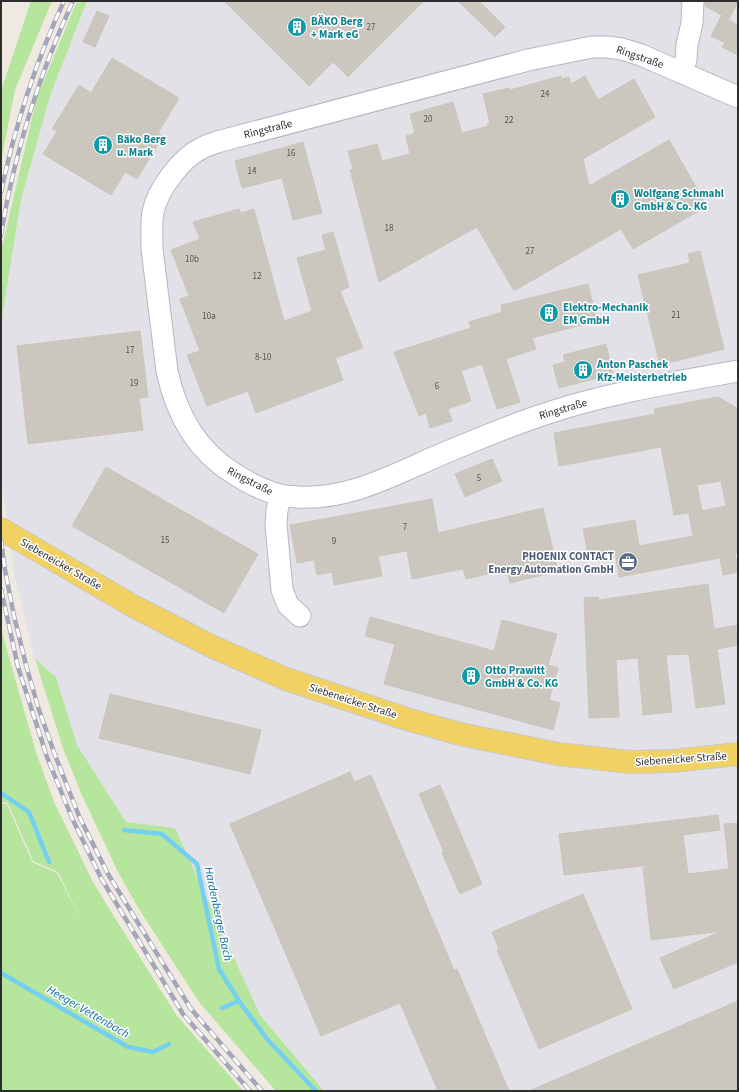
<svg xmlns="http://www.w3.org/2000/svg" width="739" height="1092" font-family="'Source Sans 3',sans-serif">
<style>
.industrial{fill:#e3e1e8}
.green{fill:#b6e59e}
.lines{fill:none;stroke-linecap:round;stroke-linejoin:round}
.stream{stroke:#75cff0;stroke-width:4.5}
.building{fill:#cbc7bf;stroke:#cbc5ba;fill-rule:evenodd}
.minor-casing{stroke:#b4b7c1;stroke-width:23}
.major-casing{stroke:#c9c9c9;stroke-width:24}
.minor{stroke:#fff;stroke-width:21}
.major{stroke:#f2d163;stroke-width:22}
.rail-casing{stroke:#a3a6b8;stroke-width:4.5}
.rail{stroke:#fff;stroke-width:3;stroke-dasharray:9;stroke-linecap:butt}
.labels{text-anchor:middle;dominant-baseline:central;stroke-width:3;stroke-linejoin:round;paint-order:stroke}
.number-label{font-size:9px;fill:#555452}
.culture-label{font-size:11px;font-weight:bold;fill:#0d838f;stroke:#fff;text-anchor:start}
.street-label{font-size:11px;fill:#2e2e2e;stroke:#fff}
.service-label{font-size:11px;font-weight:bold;fill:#4e5e75;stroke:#fff;text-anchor:end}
.water-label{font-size:12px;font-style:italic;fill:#0d6fa3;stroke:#fff}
</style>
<rect width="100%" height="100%" fill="#efe9e1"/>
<path class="industrial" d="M 87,1 L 738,1 L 738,1091 L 324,1091 L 260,1015 L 175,828 L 126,823 L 77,745 L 56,677 L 35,659 L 14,574 L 1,476 L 1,324 L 21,200 L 50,96 Z"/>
<path class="green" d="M 31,1 L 52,1 L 15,90 L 1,161 L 1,91 Z
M 77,1 L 87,1 L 50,96 L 21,200 L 1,324 L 1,251 L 37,97 Z
M 1,629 L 36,752 L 54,802 L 93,882 L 115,918 L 177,1016 L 243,1091 L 1,1091 L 1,803 L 7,804 L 32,862 L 57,873 L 83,924 L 58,872 L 33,861 L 8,803 L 1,802 Z
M 35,659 L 56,677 L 77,745 L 126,822 L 175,828 L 260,1015 L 324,1091 L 276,1091 L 199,1002 L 137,906 L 117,870 L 81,793 L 63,748 Z"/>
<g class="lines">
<path class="stream" d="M 1,793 L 29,812 L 49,862
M 124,830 L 162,834 L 197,864 L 219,969 L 239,1001 L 267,1039 L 316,1091
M 1,973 L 128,1047 L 153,1052 L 169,1044
M 222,1008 L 239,1001"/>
</g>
<path class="building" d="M 224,1 L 424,1 L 348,77 L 333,62 L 309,86 Z
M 458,1 L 479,1 L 505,27 L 495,37 Z
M 705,1 L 738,1 L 738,2 L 729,19 L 705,6 Z
M 97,11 L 109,16 L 95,47 L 83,42 Z
M 721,16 L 738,25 L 738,55 L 722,47 L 725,43 L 711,36 Z
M 112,58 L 179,98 L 158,133 L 163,136 L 137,179 L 125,172 L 111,195 L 43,154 L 57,131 L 52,129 L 79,85 L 91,93 Z
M 561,76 L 561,79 L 569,77 L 571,84 L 585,76 L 598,100 L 634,79 L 655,117 L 583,159 L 589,186 L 669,140 L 707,206 L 633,249 L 621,229 L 514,291 L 477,227 L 379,282 L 350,170 L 353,169 L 348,151 L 377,144 L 382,161 L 410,154 L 406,136 L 415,133 L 410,114 L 453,102 L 462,133 L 488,126 L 487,124 L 490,123 L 483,94 L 509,88 L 510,90 Z
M 303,142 L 322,213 L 293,220 L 282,178 L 242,188 L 235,161 Z
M 239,209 L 241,213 L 254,209 L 284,321 L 312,311 L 297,258 L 326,250 L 322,235 L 333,232 L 349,287 L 340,291 L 363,348 L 335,358 L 343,380 L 256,413 L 248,391 L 207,406 L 187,355 L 200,351 L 180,299 L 189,296 L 171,250 L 200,239 L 193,222 Z
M 700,251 L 724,349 L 660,365 L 638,275 L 690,263 L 688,254 Z
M 588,284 L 597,321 L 532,338 L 536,349 L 506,359 L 520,402 L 497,409 L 482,364 L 461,371 L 471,401 L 448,409 L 452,421 L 430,428 L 426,413 L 419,416 L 394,352 L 471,328 L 469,322 L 502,312 L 501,305 Z
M 140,331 L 148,397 L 139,398 L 143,430 L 28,444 L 17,346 Z
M 606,344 L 613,374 L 559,388 L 553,365 L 565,362 L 563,355 Z
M 718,397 L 737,408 L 738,414 L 738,553 L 735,553 L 738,572 L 723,575 L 720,558 L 619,577 L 615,551 L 588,555 L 583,529 L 635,520 L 639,546 L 693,536 L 689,513 L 674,515 L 661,447 L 559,466 L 554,433 L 655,414 L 654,409 ZM 721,481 L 726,506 L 702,511 L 697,485 Z
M 492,459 L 502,481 L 465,497 L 455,474 Z
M 106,467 L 258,554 L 224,613 L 72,526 Z
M 432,499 L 438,533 L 543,508 L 558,571 L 510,583 L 507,570 L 466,579 L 463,569 L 412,579 L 407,551 L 378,556 L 382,576 L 334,585 L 332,572 L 317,575 L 314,560 L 297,563 L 290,525 Z
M 708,584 L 714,629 L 738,625 L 738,645 L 717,649 L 725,704 L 696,708 L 689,654 L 666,655 L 672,712 L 643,715 L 638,658 L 616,660 L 619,717 L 589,718 L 584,598 L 598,597 L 599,600 Z
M 370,617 L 494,651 L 502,620 L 557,634 L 548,665 L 558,668 L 549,700 L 560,703 L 553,730 L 384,684 L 395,644 L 365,636 Z
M 110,694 L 261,730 L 250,774 L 99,738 Z
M 350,772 L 354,782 L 371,775 L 454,970 L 457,969 L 509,1091 L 438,1091 L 400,1003 L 321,1036 L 230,824 Z
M 440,785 L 482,884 L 460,894 L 442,853 L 444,852 L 419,794 Z
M 718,815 L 720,830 L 683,835 L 688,874 L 729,869 L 724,824 L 738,823 L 738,962 L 674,989 L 660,958 L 722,931 L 651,940 L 643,868 L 650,865 L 564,875 L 559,834 Z
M 583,894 L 632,1009 L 539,1049 L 497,950 L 499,949 L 492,932 Z
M 738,1001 L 738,1091 L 529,1091 Z"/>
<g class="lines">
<defs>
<path id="minor" d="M 682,73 L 686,60 L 687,45 L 692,23 L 693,1
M 738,97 L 641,55 L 622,49 L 607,47 L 592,47 L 528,60 L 217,142 C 212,144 207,145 202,148 C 181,158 158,189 153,212 C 151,224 152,237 152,249 L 167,371 C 176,413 196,450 233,473 C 247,482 264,491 280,495 C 286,497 292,496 297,497 C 347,500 389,477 435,457 C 468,443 501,429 536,417 C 601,394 670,383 738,371
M 281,496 L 277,510 L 276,525 L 282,590 L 288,605 L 300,616"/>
<path id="major" d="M 1,529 L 133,606 L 211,646 L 286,679 L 410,720 L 460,734 L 558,754 L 630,762 L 673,761 L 738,754"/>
</defs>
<use href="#minor" class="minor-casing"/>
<use href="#major" class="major-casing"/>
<use href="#minor" class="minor"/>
<use href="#major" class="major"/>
<defs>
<path id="rail" d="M 1,192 C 15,126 36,61 64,1
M 1,235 C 14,154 39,75 73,1
M 1,540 L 5,570 L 14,616 L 26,665 L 39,710 L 55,755 L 79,816 L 108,874 L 191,1009 L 262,1091
M 1,589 L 18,667 L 47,757 L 72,818 L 101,878 L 183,1014 L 250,1091"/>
</defs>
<use href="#rail" class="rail-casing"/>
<use href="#rail" class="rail"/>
</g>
<defs>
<symbol id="building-disc" viewBox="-11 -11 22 22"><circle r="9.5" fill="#0f9aa8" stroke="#fff"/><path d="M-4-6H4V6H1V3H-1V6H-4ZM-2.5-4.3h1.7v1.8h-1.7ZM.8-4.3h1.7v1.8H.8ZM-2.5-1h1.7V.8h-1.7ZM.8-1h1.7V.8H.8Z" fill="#fff"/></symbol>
<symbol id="office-disc" viewBox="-11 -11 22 22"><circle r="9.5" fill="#5c6f8a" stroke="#fff"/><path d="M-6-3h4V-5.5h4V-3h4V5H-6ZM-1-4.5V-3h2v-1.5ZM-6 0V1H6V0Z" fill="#fff"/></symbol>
</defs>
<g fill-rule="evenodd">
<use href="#building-disc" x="286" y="16" width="22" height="22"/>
<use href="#building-disc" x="92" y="134" width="22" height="22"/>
<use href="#building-disc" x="609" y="188" width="22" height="22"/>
<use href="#building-disc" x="538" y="302" width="22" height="22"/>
<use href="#building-disc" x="572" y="359" width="22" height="22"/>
<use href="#office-disc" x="617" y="551" width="22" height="22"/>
<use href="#building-disc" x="460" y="665" width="22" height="22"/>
</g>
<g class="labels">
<g class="number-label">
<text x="371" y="27">27</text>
<text x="545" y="94">24</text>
<text x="428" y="119">20</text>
<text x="509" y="120">22</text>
<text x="291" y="153">16</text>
<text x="252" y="171">14</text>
<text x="389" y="228">18</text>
<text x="530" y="251">27</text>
<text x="192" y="259">10b</text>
<text x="257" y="276">12</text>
<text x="676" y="315">21</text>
<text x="209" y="316">10a</text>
<text x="130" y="350">17</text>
<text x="263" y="357">8-10</text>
<text x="134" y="383">19</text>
<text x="437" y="386">6</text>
<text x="479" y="478">5</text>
<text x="405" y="527">7</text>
<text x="165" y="540">15</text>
<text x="334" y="541">9</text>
</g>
<g class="culture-label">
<text x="311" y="21">BÄKO Berg<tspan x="311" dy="13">+ Mark eG</tspan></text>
<text x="117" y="139">Bäko Berg<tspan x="117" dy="13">u. Mark</tspan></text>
<text x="634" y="193">Wolfgang Schmahl<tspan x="634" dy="13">GmbH &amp; Co. KG</tspan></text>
<text x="563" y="307">Elektro-Mechanik<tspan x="563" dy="13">EM GmbH</tspan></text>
<text x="597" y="364">Anton Paschek<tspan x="597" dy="13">Kfz-Meisterbetrieb</tspan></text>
<text x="485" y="670">Otto Prawitt<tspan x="485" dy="13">GmbH &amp; Co. KG</tspan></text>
</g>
<g class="street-label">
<text transform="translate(640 57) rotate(19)">Ringstraße</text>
<text transform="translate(268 129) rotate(-14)">Ringstraße</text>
<text transform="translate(563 409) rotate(-16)">Ringstraße</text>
<text transform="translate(250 481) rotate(27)">Ringstraße</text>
<text transform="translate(61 564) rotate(30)">Siebeneicker Straße</text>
<text transform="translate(353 701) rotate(18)">Siebeneicker Straße</text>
<text transform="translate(681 759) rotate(-4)">Siebeneicker Straße</text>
</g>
<g class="service-label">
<text x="614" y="556">PHOENIX CONTACT<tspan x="614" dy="13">Energy Automation GmbH</tspan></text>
</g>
<g class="water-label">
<text transform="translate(218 914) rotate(78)">Hardenberger Bach</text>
<text transform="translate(88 1012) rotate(30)">Heeger Vettenbach</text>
</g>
</g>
<rect width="739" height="1092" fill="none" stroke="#2e2e2e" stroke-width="4"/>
</svg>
